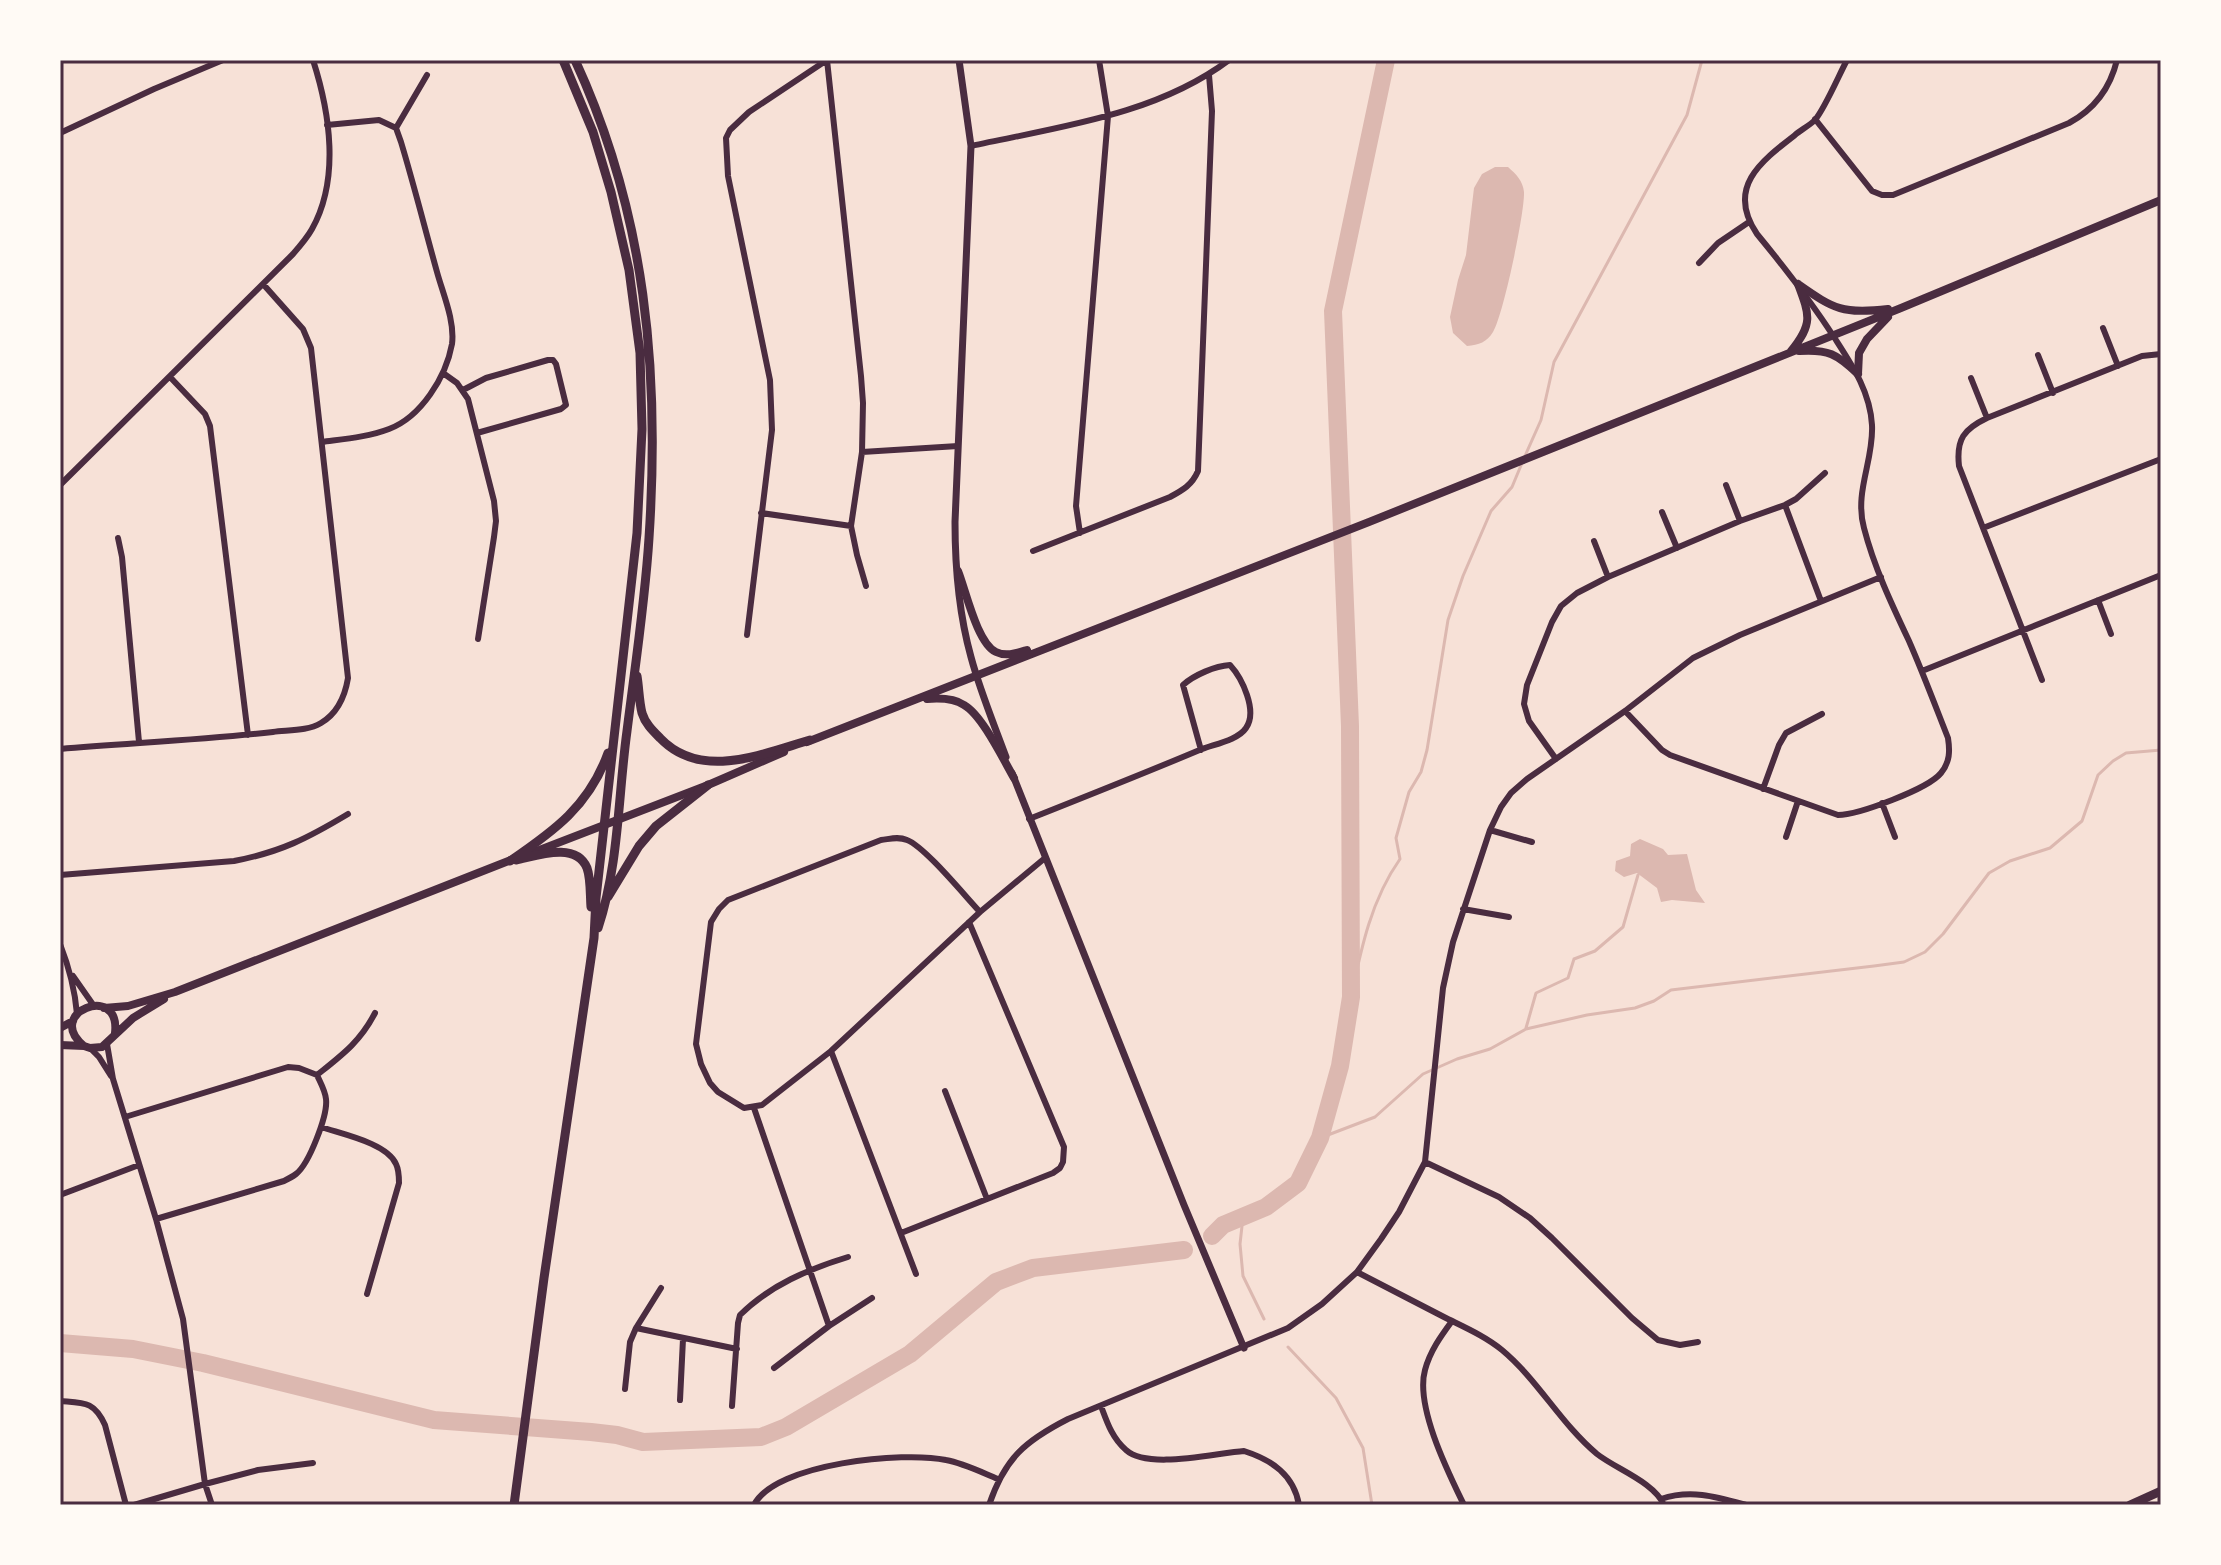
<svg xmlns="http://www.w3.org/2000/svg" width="2221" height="1565" font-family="Manrope,sans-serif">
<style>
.water{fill:#dcb8b0}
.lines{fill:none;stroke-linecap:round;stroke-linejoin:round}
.stream{stroke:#dcb8b0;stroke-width:3}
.river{stroke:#dcb8b0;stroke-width:18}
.minor{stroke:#4a2c40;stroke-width:6}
.tertiary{stroke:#4a2c40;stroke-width:7}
.secondary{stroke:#4a2c40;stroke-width:8}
.trunk{stroke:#4a2c40;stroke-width:9}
.neatline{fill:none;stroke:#4a2c40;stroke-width:3}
</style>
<rect width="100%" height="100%" fill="#f7e1d7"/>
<path class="water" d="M 1495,167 L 1508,167 C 1516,174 1523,181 1524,192 C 1525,212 1503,316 1493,332 C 1487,342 1479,345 1467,346 L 1453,333 L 1450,317 L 1458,280 L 1466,255 L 1474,188 L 1482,174 Z
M 1640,839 L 1663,849 L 1668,855 L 1687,854 L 1696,890 L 1705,903 L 1672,900 L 1661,902 L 1657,888 L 1637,873 L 1624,877 L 1615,871 L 1616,861 L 1630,856 L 1631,844 Z"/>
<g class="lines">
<path class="stream" d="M 1525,456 L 1541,420 L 1554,362 L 1687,115 L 1702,60
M 1351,997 C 1361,949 1371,900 1400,859 L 1396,838 L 1409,792 L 1421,772 L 1427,750 L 1448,620 L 1463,576 L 1491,511 L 1512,487 L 1522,463
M 1526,1028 L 1536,993 L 1568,978 L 1574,959 L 1595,951 L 1623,927 L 1638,875
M 1320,1138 L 1375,1117 L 1423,1074 L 1457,1059 L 1490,1049 L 1526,1029 L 1587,1015 L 1635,1008 L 1654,1001 L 1671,990 L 1874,966 L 1904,962 L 1925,952 L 1943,934 L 1989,873 L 2010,861 L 2050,848 L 2082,821 L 2098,775 L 2113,761 L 2126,753 L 2161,750
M 1243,1217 L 1240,1244 L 1243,1276 L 1264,1319
M 1288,1347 L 1336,1398 L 1363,1448 L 1372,1505"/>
<path class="river" d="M 1212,1236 L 1223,1225 L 1266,1207 L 1298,1183 L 1320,1138 L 1340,1066 L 1351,997 L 1350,726 L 1333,311 L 1386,60
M 60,1343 L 133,1349 L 203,1363 L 434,1420 L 591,1432 L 617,1435 L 643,1442 L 761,1437 L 786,1427 L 910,1354 L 996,1282 L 1033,1268 L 1184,1250"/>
<path class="minor" d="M 827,60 L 861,376 L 863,403 L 862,452 L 851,526 L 857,555 L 866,586
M 1815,119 L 1872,191 L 1882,195 L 1893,195 L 2069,123 C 2095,109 2110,89 2117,60
M 396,128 L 427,75
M 60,133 L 154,89 L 223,60
M 971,146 C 1058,127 1156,115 1229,60
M 1699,263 L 1718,243 L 1749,222
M 2103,328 L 2118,366
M 2038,355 L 2053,393
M 443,373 L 457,383 L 468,399 L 494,501 L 496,521 L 494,537 L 478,639
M 170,377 L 205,414 L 210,426 L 248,735
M 1971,378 L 1987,418
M 463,390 L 486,378 L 548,360 L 553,360 L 556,364 L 566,405 L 561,409 L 477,433
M 322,442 C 344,439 368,437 389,429 C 421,417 446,377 452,344 C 455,321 443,294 437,272 C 425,229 414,185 401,142 L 396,128 L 379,120 L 327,125
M 862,452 L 958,446
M 60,485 L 293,254 C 300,246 307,238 312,229 C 340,179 330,113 313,60
M 1726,485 L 1740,521
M 1785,505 L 1821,601
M 1662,512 L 1677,548
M 761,513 L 851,526
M 1983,528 L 2161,459
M 1080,533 L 1076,506 L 1108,116 L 1099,60
M 118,538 L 122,557 L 139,742
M 1594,541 L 1608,577
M 1033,551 L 1170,497 C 1183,490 1192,485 1198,471 L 1212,111 L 1209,75
M 2098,600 L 2111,634
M 747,635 L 772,430 L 770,380 L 728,176 L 726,138 L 730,130 L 749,112 L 827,60
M 1922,671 L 2161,575
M 2042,680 L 1959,466 C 1956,439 1964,429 1987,418 L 2142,356 L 2161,354
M 1625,711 L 1662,750 L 1670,755 L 1838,815 C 1858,815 1928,789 1941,773 C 1950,762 1950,751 1948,738 C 1935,705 1923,673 1909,641 C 1892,605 1874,567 1864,528 C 1854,492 1874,460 1872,425 C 1870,391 1852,365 1834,337 C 1810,300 1785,268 1757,234 C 1726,188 1760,162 1795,135 C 1801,130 1810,125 1815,120 C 1825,108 1839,75 1847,60
M 60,749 C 131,743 203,740 273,732 C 289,730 308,731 321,723 C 338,713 345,696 348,678 L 311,348 L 303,329 L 263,284
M 1556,759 L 1529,721 L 1524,704 L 1527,685 L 1552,622 L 1561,606 L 1577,593 L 1608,577 L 1740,521 L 1785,505 L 1796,499 L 1825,473
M 1763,789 L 1779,745 L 1786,733 L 1822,714
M 1882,803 L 1895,837
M 1029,819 C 1087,796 1145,773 1202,749 C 1215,744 1238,740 1246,728 C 1258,711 1242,678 1230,665 C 1215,666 1194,675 1183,685 L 1201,750
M 1490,830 L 1532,842
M 1786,837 L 1798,801
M 60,875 L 234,861 C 281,852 308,838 348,814
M 1463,909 L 1509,917
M 980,912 C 964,895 925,847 907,840 C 898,836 890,839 881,840 L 728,900 L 719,909 L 711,922 L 696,1044 L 701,1064 L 710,1083 L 718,1092 L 744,1108 L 762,1105 L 831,1051 L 980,912 L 1045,858
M 60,944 C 69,967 75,990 77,1014
M 73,976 L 94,1006
M 107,1044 L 113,1079 L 156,1219 L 183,1319 L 205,1484 L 212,1505
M 90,1048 L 99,1057 L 111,1076
M 831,1051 L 916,1274
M 317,1075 C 342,1055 360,1042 375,1013
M 945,1091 L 987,1199
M 754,1108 L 829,1326
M 125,1117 L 288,1067 L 299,1068 L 317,1075 C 320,1082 325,1090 326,1099 C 328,1115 309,1164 296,1174 C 292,1177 288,1179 284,1181 L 156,1219
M 321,1127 C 341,1134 387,1143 396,1164 C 399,1170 399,1177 399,1183 L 367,1294
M 1425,1162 L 1499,1197 L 1530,1218 L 1552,1238 L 1632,1318 L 1658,1340 L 1680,1345 L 1698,1342
M 60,1195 L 139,1165
M 901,1233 L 1053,1173 L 1060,1168 L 1063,1162 L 1064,1147 L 969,922
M 1357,1272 C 1386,1287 1415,1302 1444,1317 C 1464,1327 1485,1336 1502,1350 C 1538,1380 1561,1424 1597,1454 C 1616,1469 1654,1482 1664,1505
M 1452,1321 C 1441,1336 1430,1351 1425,1370 C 1415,1406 1448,1472 1464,1505
M 636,1328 L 737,1349
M 774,1368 L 829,1326 L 872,1298
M 625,1389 L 630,1342 L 636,1328 L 661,1288
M 680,1400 L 683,1339
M 60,1401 C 84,1403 94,1401 105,1425 L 126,1505
M 732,1406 L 738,1323 L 740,1315 C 770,1285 809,1269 848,1257
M 1101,1406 C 1107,1422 1112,1438 1126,1450 C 1148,1470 1215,1453 1244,1451 C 1272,1460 1294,1475 1299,1505
M 1661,1499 C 1691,1489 1717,1497 1746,1505
M 134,1505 L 205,1484 L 258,1470 L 313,1463
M 754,1505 C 775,1463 904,1451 946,1460 C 963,1463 981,1472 998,1479
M 989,1505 C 1005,1458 1025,1441 1068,1419 L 1288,1328 L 1322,1304 L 1357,1272 L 1381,1239 L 1399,1212 L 1425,1162 L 1443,988 L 1453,942 L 1490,830 L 1501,807 L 1511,793 L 1527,779 L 1625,711 L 1693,658 L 1740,635 L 1881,577"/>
<path class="tertiary" d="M 959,60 L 971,146 L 955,522 C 955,567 959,614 971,657 C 980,691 994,724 1006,757
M 1012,773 L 1184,1205 L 1244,1348"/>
<path class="secondary" d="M 1798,284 C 1835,310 1843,314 1888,309
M 1791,351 C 1813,324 1810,316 1798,284
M 1799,351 C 1828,349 1837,354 1858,374
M 1858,374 L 1859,353 L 1867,339 L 1888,317
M 958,571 C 966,591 977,643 996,652 C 1006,657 1017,653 1027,650
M 927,699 C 940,698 954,698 964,705 C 982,715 1003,759 1014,778
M 807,742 L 1369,522 L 1901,308 L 2161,200
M 529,854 L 708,785 L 784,752
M 104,1008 L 128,1006 L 175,992 L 516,858
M 60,1028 L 73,1021
M 60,1045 L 84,1046 L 90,1048 L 102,1047 L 133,1018 L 164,999
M 84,1046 C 43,1013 121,982 115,1033"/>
<path class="trunk" d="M 575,60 C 646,214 660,371 649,538 C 645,602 635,667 627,731 C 618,796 619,865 598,928
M 637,676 C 639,688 639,701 642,713 C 645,723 652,730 660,738 C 701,781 762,754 810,740
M 516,860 C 536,856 576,841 587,868 C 591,879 590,895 591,907
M 510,861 C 554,831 589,806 608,753
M 608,897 L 639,846 L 656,826 L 708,785
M 514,1505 L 544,1278 L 594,938 L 596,898 L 637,533 L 642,429 L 640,353 L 629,270 L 611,192 L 593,132 L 563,60
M 2130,1505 L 2161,1491"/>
</g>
<rect width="2221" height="1565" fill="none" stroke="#fffaf5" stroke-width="124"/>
<rect x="62" y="62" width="2097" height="1441" class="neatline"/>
</svg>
